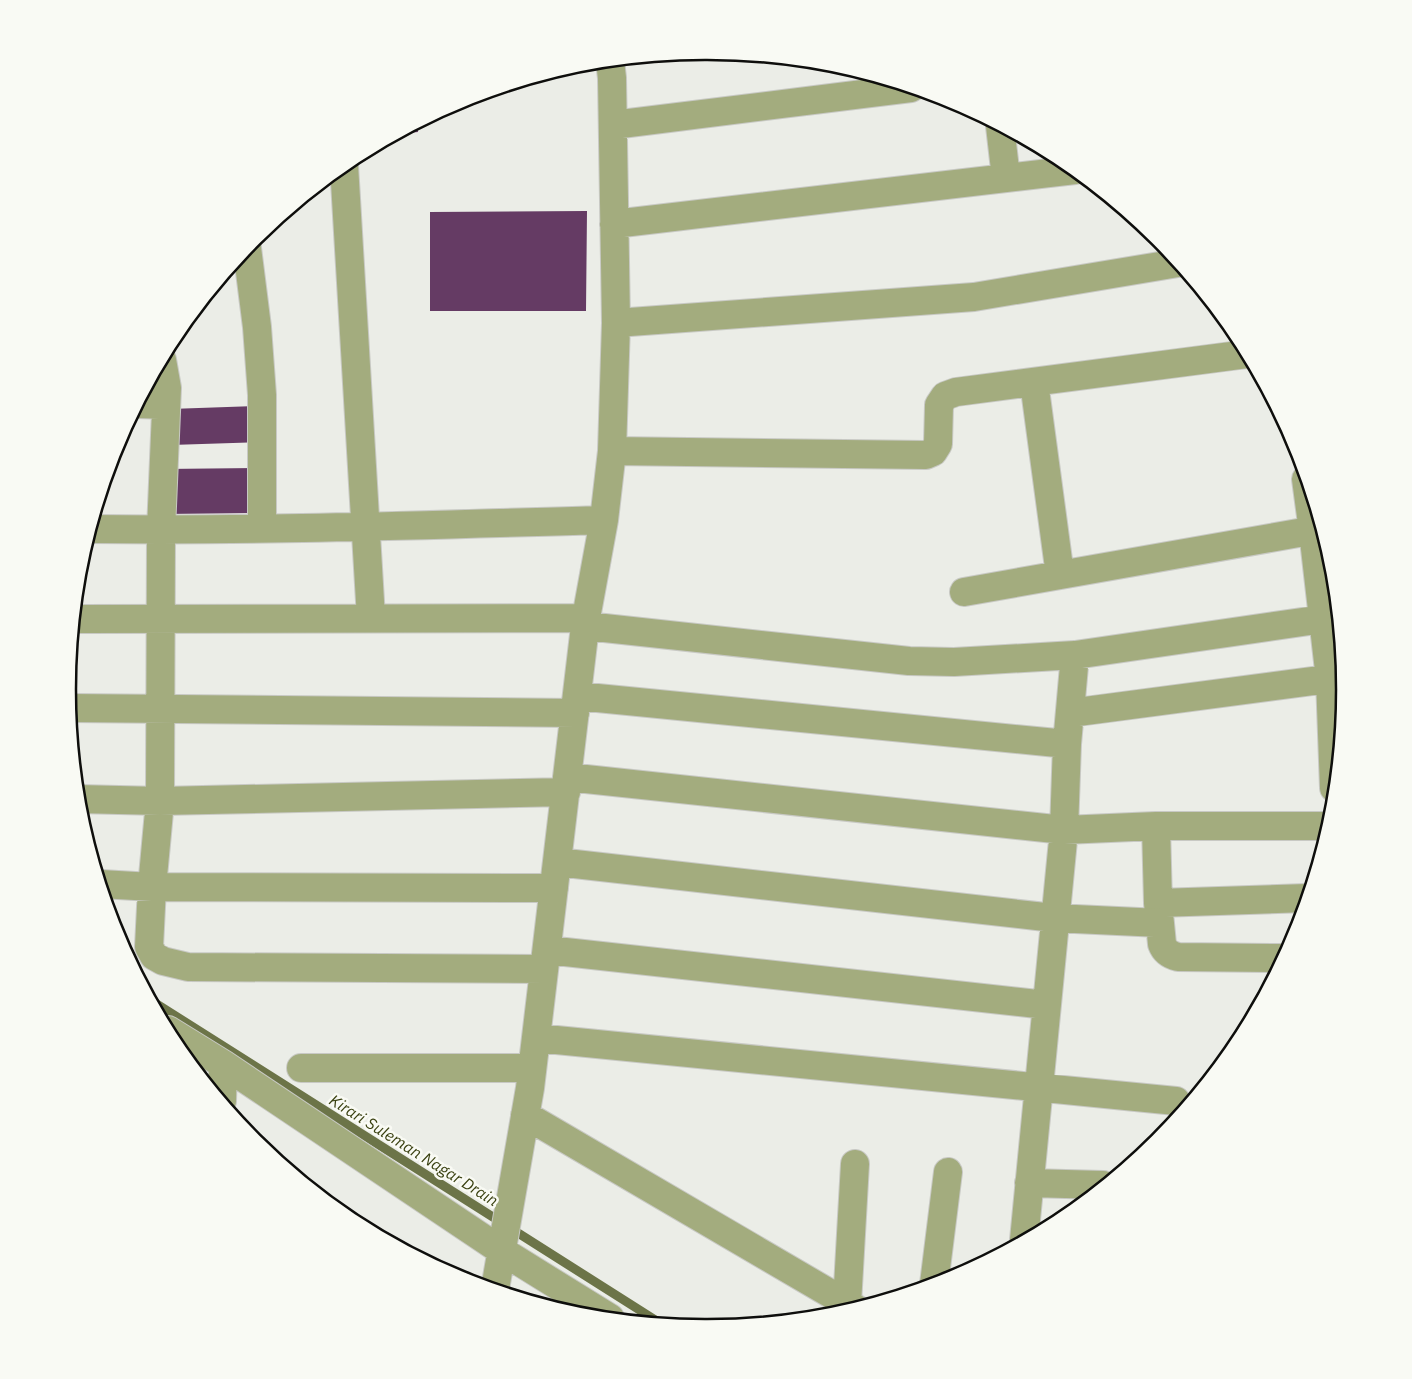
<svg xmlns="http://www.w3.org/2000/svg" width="1412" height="1379" font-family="'IBM Plex Sans',sans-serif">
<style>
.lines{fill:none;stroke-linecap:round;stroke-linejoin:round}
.stream{stroke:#6c7448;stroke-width:9}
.building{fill:#653b64}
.minor-casing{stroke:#c8c9c4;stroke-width:30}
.minor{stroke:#a3ac7e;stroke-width:28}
.labels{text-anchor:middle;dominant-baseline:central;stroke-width:5;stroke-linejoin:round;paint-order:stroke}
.water-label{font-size:16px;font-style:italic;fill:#394010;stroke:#f9faf4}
.rim{fill:none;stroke:#0e0e0c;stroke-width:2.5}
</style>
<rect width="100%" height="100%" fill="#ebede7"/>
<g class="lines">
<path class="stream" d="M 152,1001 L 660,1323"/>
</g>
<path class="building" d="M 417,124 L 418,132 L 398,134 Z
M 587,211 L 586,311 L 430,311 L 430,212 Z
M 259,406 L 260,442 L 171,445 L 170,409 Z
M 260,468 L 260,513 L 164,514 L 164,469 Z"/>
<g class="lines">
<defs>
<path id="minor" d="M 613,125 L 911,88
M 1000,126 L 1006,178
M 344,165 L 371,618
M 614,224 L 1075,170
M 247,248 L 257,327 L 262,395 L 262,528
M 616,323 L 974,297 L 1178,263
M 162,360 L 167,388 L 161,530 L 160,801 L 152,887 L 149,947 L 154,956 L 163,961 L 188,967 L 544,969
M 1034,382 L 1060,575
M 138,404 L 166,405
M 612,451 L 926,455 L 933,452 L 938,444 L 939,405 L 945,396 L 956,392 L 1247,354
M 1306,479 L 1313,531 L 1330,679 L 1334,788
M 91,529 C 262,531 433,525 604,520
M 964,592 L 1321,529
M 75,619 L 586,618
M 586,626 L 909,661 L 954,662 L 1075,655 L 1337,617
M 577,696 L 1067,744
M 70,708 L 575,713
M 1070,713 L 1343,677
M 567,777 L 1064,830 L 1156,826 L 1328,826
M 78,799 L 160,801 L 566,792
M 1156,826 L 1158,903 L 1162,944 C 1165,952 1170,955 1178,957 L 1283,958
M 557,862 L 1054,918 L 1160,923
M 101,884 L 152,887 L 554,888
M 1158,903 L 1307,898
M 547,950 L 1046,1005
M 168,1030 L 223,1064 L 502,1251 L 610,1318
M 536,1038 L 1176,1101
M 301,1068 L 532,1068
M 222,1101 L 223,1064
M 525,1115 L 855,1308
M 1029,1183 L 1103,1185
M 1024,1240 L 1064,830 L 1067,744 L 1075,655
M 934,1284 L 948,1172
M 495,1289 L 530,1088 L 586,618 L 604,520 L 612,451 L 616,323 L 612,78 L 610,61
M 847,1304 L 855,1164"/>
</defs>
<use href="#minor" class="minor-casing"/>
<use href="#minor" class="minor"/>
</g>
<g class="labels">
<g class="water-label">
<text transform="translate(414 1150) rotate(32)">Kirari Suleman Nagar Drain</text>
</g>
</g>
<path d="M0 0H1412V1379H0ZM705 60H707A629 629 0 0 1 1336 689V690A629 629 0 0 1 707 1319H705A629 629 0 0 1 76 690V689A629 629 0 0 1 705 60Z" fill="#f9faf4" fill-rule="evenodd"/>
<path class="rim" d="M705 60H707A629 629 0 0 1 1336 689V690A629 629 0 0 1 707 1319H705A629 629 0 0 1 76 690V689A629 629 0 0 1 705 60Z"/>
</svg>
